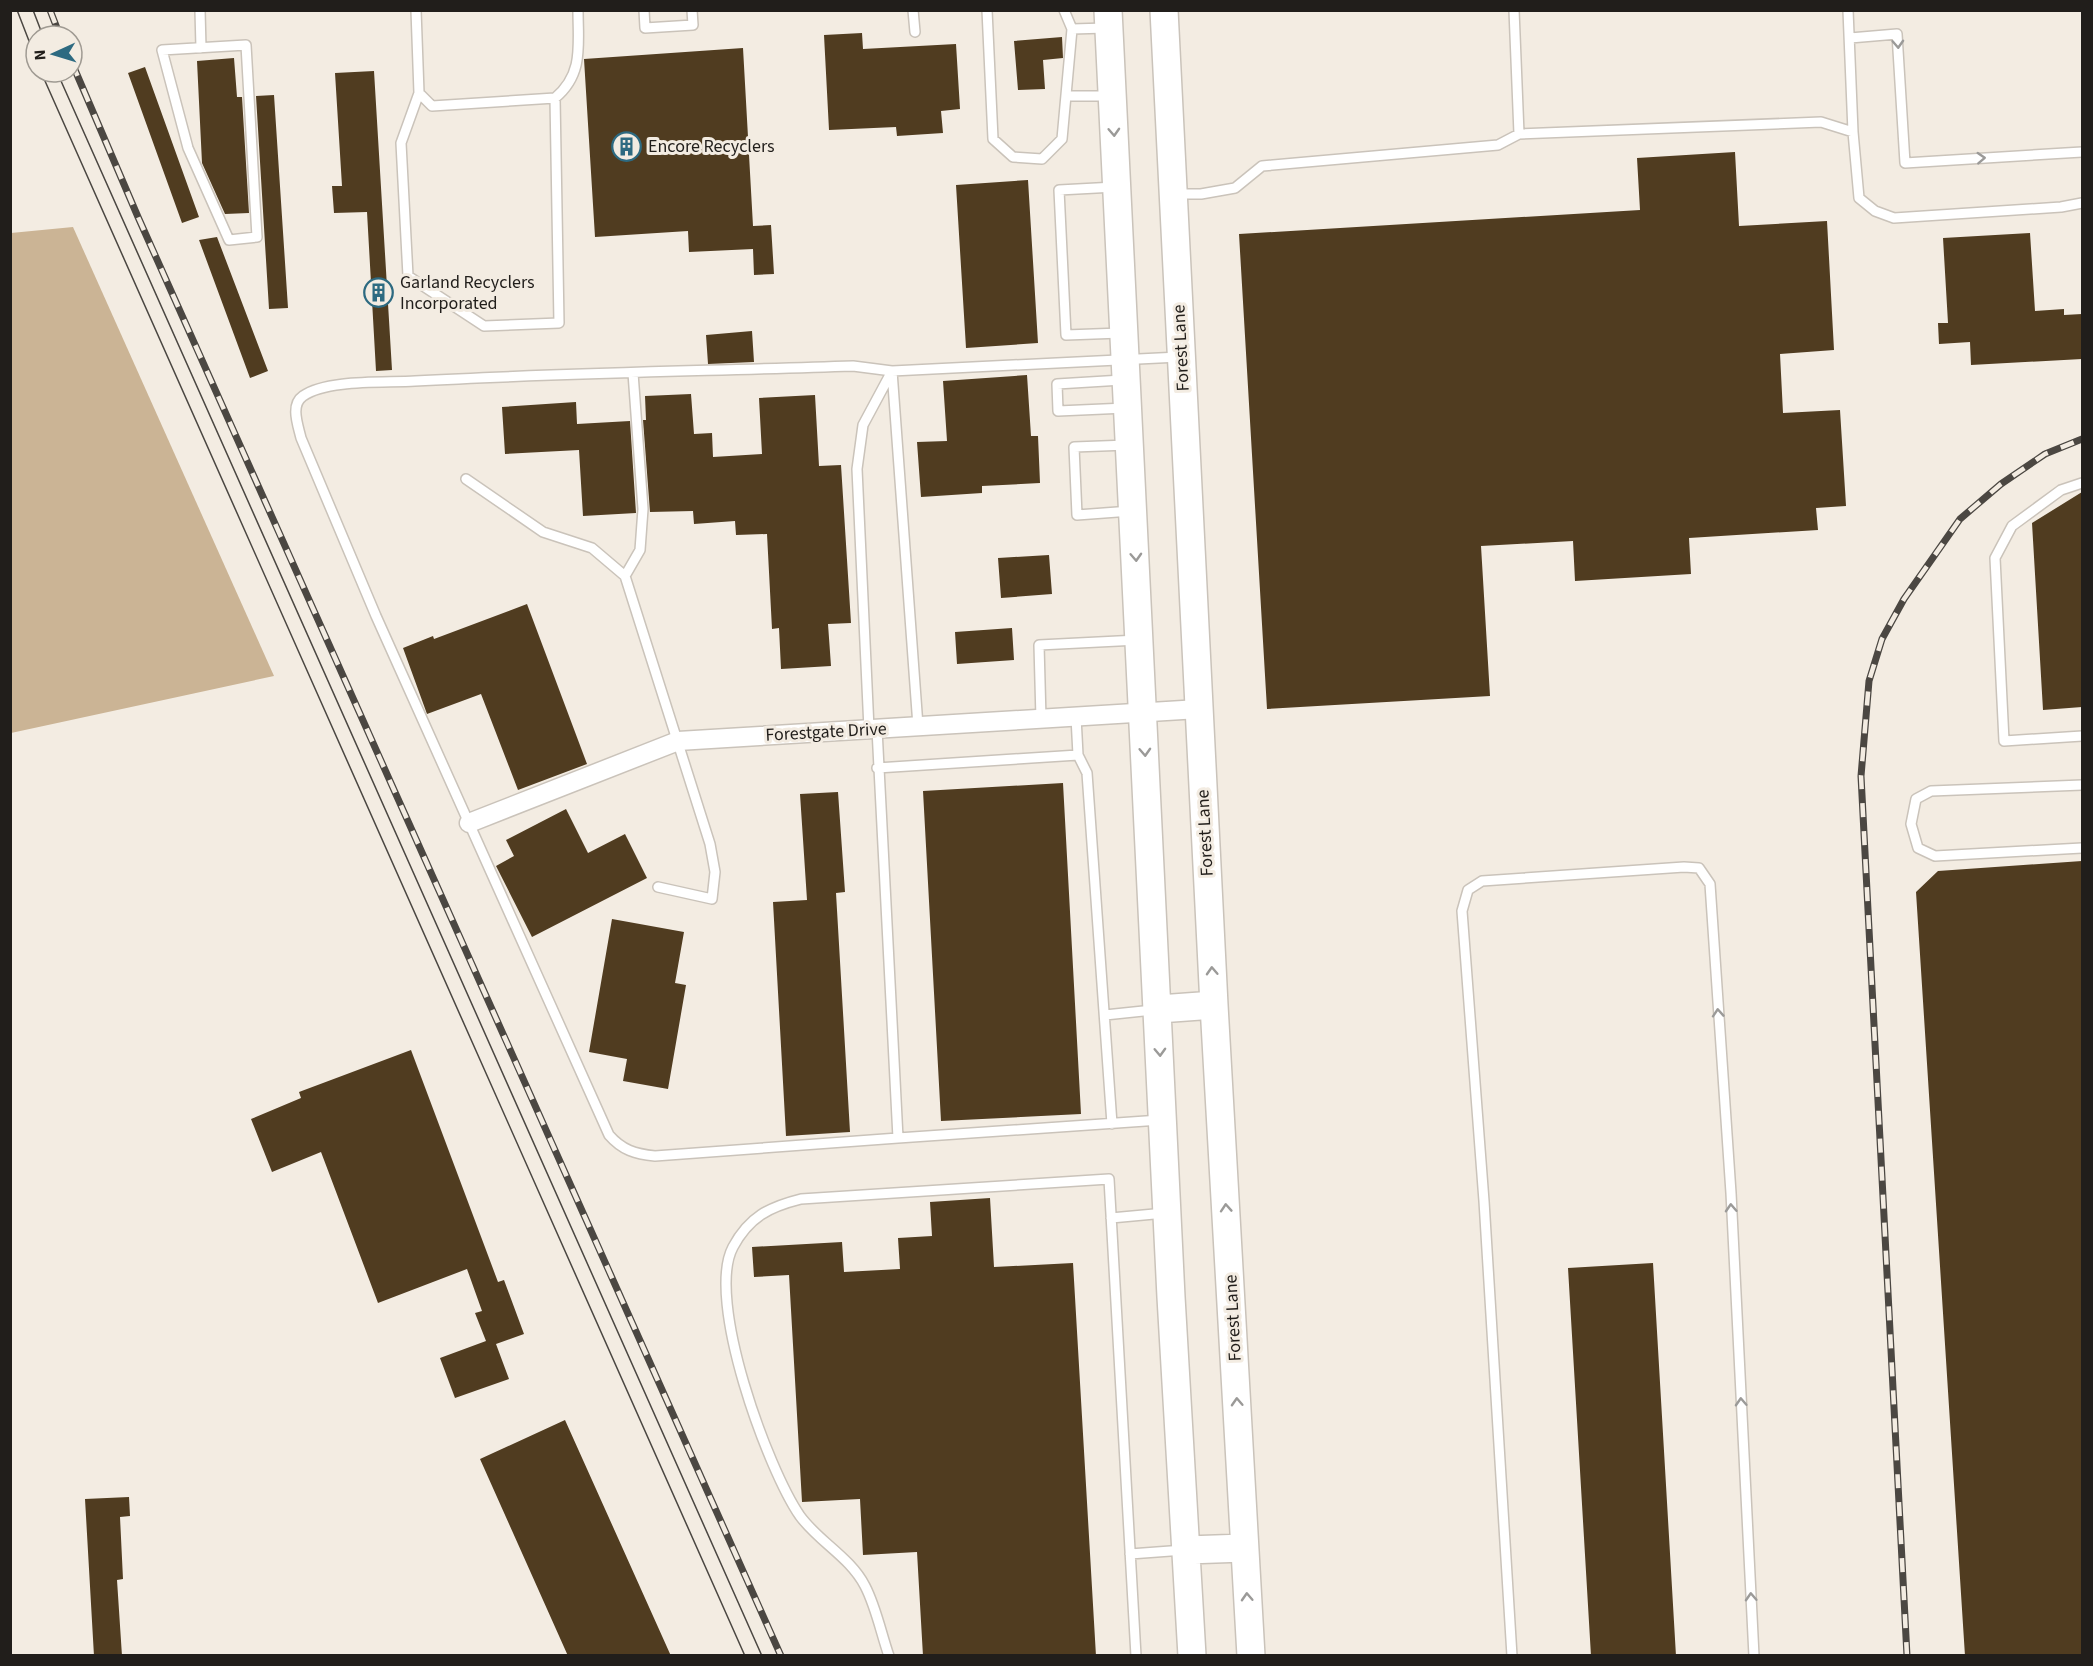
<svg xmlns="http://www.w3.org/2000/svg" width="2093" height="1666" font-family="'Source Sans 3',sans-serif">
<style>
.forest{fill:#cbb495}
.building{fill:#503c20}
.lines{fill:none;stroke-linecap:round;stroke-linejoin:round}
.lane-casing{stroke:#cac3ba;stroke-width:12}
.street-casing{stroke:#cac3ba;stroke-width:21}
.secondary-casing{stroke:#cac3ba;stroke-width:30}
.lane{stroke:#fff;stroke-width:9}
.street{stroke:#fff;stroke-width:18}
.secondary{stroke:#fff;stroke-width:27}
.tram{stroke:#4b4742;stroke-width:1.5}
.rail-casing{stroke:#4b4742;stroke-width:7}
.rail{stroke:#f3ece2;stroke-width:4.5;stroke-dasharray:14;stroke-linecap:butt}
.oneway{stroke:#9b9a98}
.labels{text-anchor:middle;dominant-baseline:central;stroke-width:6;stroke-linejoin:round;paint-order:stroke}
.poi-label{font-size:18px;fill:#211e1b;stroke:#f3ece2;text-anchor:start}
.street-label{font-size:18px;fill:#211e1b;stroke:#f3ece2}
</style>
<rect width="100%" height="100%" fill="#f3ece2"/>
<path class="forest" d="M 73,227 L 274,676 L 11,733 L 11,233 Z"/>
<path class="building" d="M 862,33 L 863,49 L 956,44 L 960,109 L 941,111 L 943,133 L 897,136 L 896,127 L 829,130 L 824,35 Z
M 1062,37 L 1063,58 L 1043,60 L 1045,89 L 1018,90 L 1014,41 Z
M 743,48 L 753,226 L 771,225 L 774,274 L 754,275 L 753,249 L 689,252 L 688,231 L 595,237 L 584,59 Z
M 234,58 L 237,97 L 242,97 L 249,213 L 225,214 L 202,163 L 197,61 Z
M 145,67 L 199,217 L 182,223 L 128,73 Z
M 374,71 L 392,370 L 376,371 L 367,212 L 334,213 L 332,186 L 342,186 L 335,73 Z
M 274,95 L 288,308 L 269,309 L 256,96 Z
M 1735,152 L 1739,226 L 1827,221 L 1834,350 L 1780,354 L 1783,413 L 1840,410 L 1846,506 L 1816,508 L 1818,530 L 1689,538 L 1691,574 L 1575,581 L 1573,541 L 1481,546 L 1490,696 L 1267,709 L 1239,234 L 1640,210 L 1637,158 Z
M 1028,180 L 1038,343 L 966,348 L 956,185 Z
M 2030,233 L 2035,311 L 2064,309 L 2064,315 L 2082,314 L 2082,359 L 1971,365 L 1970,342 L 1939,344 L 1938,323 L 1948,323 L 1943,238 Z
M 217,237 L 268,371 L 250,378 L 199,240 Z
M 752,331 L 754,362 L 708,364 L 706,335 Z
M 1027,375 L 1031,436 L 1038,436 L 1040,483 L 982,486 L 982,493 L 921,497 L 917,442 L 947,441 L 943,381 Z
M 691,394 L 694,434 L 712,433 L 713,457 L 762,454 L 759,398 L 815,395 L 819,466 L 841,465 L 851,623 L 828,624 L 831,666 L 781,669 L 779,628 L 772,629 L 767,534 L 736,535 L 735,521 L 694,524 L 693,511 L 650,512 L 643,420 L 646,420 L 645,396 Z
M 576,402 L 577,424 L 630,421 L 636,513 L 583,516 L 579,450 L 505,454 L 502,407 Z
M 2082,492 L 2082,707 L 2043,710 L 2032,523 Z
M 1049,555 L 1052,594 L 1001,598 L 998,558 Z
M 527,604 L 587,764 L 518,790 L 481,694 L 427,714 L 403,648 L 433,636 L 434,639 Z
M 1012,628 L 1014,660 L 957,664 L 955,632 Z
M 1063,783 L 1081,1114 L 941,1121 L 923,791 Z
M 838,792 L 845,892 L 836,893 L 850,1132 L 786,1136 L 773,902 L 807,900 L 800,794 Z
M 566,809 L 588,853 L 625,834 L 647,878 L 532,937 L 496,866 L 514,856 L 506,840 Z
M 2082,861 L 2082,1656 L 1965,1656 L 1916,892 L 1938,871 Z
M 612,919 L 684,932 L 675,983 L 686,985 L 668,1089 L 623,1081 L 627,1059 L 589,1052 Z
M 411,1050 L 498,1282 L 504,1280 L 524,1334 L 496,1344 L 509,1379 L 455,1398 L 440,1358 L 486,1341 L 475,1313 L 482,1311 L 467,1269 L 378,1303 L 321,1152 L 272,1172 L 251,1119 L 301,1098 L 299,1092 Z
M 990,1198 L 994,1267 L 1073,1263 L 1096,1656 L 923,1656 L 917,1552 L 863,1555 L 860,1499 L 802,1502 L 789,1275 L 754,1277 L 752,1247 L 842,1242 L 844,1272 L 900,1269 L 898,1238 L 932,1236 L 930,1202 Z
M 1653,1263 L 1676,1656 L 1591,1656 L 1568,1268 Z
M 565,1420 L 671,1656 L 568,1656 L 480,1459 Z
M 129,1497 L 130,1516 L 120,1517 L 123,1579 L 117,1580 L 122,1656 L 94,1656 L 85,1499 Z"/>
<g class="lines">
<defs>
<path id="lane" d="M 200,10 L 201,48
M 416,10 L 419,93 L 432,106 L 555,98 C 584,74 578,45 578,10
M 644,10 L 645,28 L 693,25 L 692,10
M 913,10 L 915,32
M 987,10 L 993,139 L 1013,157 L 1042,159 L 1062,139 L 1072,29 L 1064,10
M 1848,10 L 1853,132 L 1859,198 L 1875,211 L 1894,218 L 2061,207 L 2082,203
M 1072,29 L 1106,28
M 1850,38 L 1897,34 L 1905,163 L 2082,152
M 246,45 L 257,237 L 229,240 L 188,148 L 162,50 Z
M 419,93 L 401,143 L 408,276 L 484,326 L 559,323 L 555,98
M 1067,96 L 1110,96
M 1519,134 L 1821,122 L 1853,132
M 1115,187 L 1059,190 L 1066,335 L 1121,333
M 1177,194 L 1201,194 L 1235,188 L 1262,166 L 1498,145 L 1519,134 L 1514,10
M 1122,380 L 1057,384 L 1058,411 L 1126,408
M 1128,445 L 1074,447 L 1077,515 L 1131,511
M 466,479 L 543,532 L 592,548 L 625,576 L 710,844 L 715,872 L 712,899 L 658,887
M 2082,483 L 2061,490 L 2012,526 L 1995,558 L 2004,741 L 2082,736
M 625,576 L 640,550 L 643,509 L 633,373
M 1076,717 L 1078,755 L 1087,773 L 1112,1124
M 1041,719 L 1039,645 L 1138,640
M 918,726 L 892,371 L 1179,357
M 869,729 L 857,469 L 863,425 L 892,371 L 853,366 C 707,371 561,373 415,381 C 385,383 327,379 303,396 C 290,405 298,425 301,438 L 376,616 L 609,1135 C 622,1150 635,1154 655,1156 L 898,1138
M 877,729 L 898,1138 L 1160,1120
M 877,768 L 1078,755
M 2082,785 L 1931,791 L 1916,799 L 1911,824 L 1918,848 L 1935,856 L 2082,848
M 1105,1015 L 1153,1010
M 1111,1218 L 1165,1213
M 1130,1554 L 1184,1550
M 889,1656 C 881,1633 876,1607 865,1586 C 850,1557 819,1542 800,1516 C 768,1470 705,1299 733,1247 C 749,1217 769,1207 801,1199 L 1109,1179 L 1136,1656
M 1512,1656 L 1484,1201 L 1462,911 L 1468,890 L 1482,881 L 1684,867 L 1699,868 L 1710,884 L 1731,1193 L 1754,1656"/>
<path id="street" d="M 469,823 L 678,741 L 1199,709"/>
<path id="secondary" d="M 1108,10 L 1171,1297 L 1192,1656
M 1164,10 L 1214,1005 L 1251,1656
M 1159,1009 L 1214,1005
M 1187,1550 L 1244,1548"/>
</defs>
<use href="#lane" class="lane-casing"/>
<use href="#street" class="street-casing"/>
<use href="#secondary" class="secondary-casing"/>
<use href="#lane" class="lane"/>
<use href="#street" class="street"/>
<use href="#secondary" class="secondary"/>
<path class="tram" d="M 17,10 L 36,59
M 33,10 L 43,36
M 41,72 L 745,1656
M 57,72 L 762,1656"/>
<defs>
<path id="rail" d="M 50,10 L 60,36
M 72,63 L 138,217 L 781,1656
M 1907,1656 L 1861,776 L 1869,681 L 1882,639 L 1904,599 L 1960,519 L 2001,484 L 2045,454 L 2082,439"/>
</defs>
<use href="#rail" class="rail-casing"/>
<use href="#rail" class="rail"/>
</g>
<defs><path id="oneway-chevron" d="M-2-3.5L2.5 0L-2 3.5" fill="none" stroke-width="1.6" stroke-linecap="round" stroke-linejoin="round" transform="scale(1.5)"/></defs>
<g class="oneway">
<use href="#oneway-chevron" transform="translate(1898 44) rotate(87)"/>
<use href="#oneway-chevron" transform="translate(1114 132) rotate(87)"/>
<use href="#oneway-chevron" transform="translate(1981 158) rotate(-3)"/>
<use href="#oneway-chevron" transform="translate(1136 557) rotate(87)"/>
<use href="#oneway-chevron" transform="translate(1145 752) rotate(87)"/>
<use href="#oneway-chevron" transform="translate(1212 971) rotate(-93)"/>
<use href="#oneway-chevron" transform="translate(1718 1013) rotate(-94)"/>
<use href="#oneway-chevron" transform="translate(1160 1052) rotate(88)"/>
<use href="#oneway-chevron" transform="translate(1226 1208) rotate(-94)"/>
<use href="#oneway-chevron" transform="translate(1731 1208) rotate(-93)"/>
<use href="#oneway-chevron" transform="translate(1237 1402) rotate(-93)"/>
<use href="#oneway-chevron" transform="translate(1741 1402) rotate(-93)"/>
<use href="#oneway-chevron" transform="translate(1247 1597) rotate(-93)"/>
<use href="#oneway-chevron" transform="translate(1751 1597) rotate(-93)"/>
</g>
<defs>
<symbol id="building-ring" viewBox="-11 -11 22 22"><circle r="9.5" fill="#f3ece2" stroke="#2d6a81" stroke-width="1.5"/><path d="M-4-6H4V6H1V3H-1V6H-4ZM-2.5-4.3h1.7v1.8h-1.7ZM.8-4.3h1.7v1.8H.8ZM-2.5-1h1.7V.8h-1.7ZM.8-1h1.7V.8H.8Z" fill="#2d6a81"/></symbol>
</defs>
<g fill-rule="evenodd">
<use href="#building-ring" x="610" y="130" width="33" height="33"/>
<use href="#building-ring" x="362" y="276" width="33" height="33"/>
</g>
<g class="labels">
<g class="poi-label">
<text x="648" y="146">Encore Recyclers</text>
<text x="400" y="282">Garland Recyclers<tspan x="400" dy="21">Incorporated</tspan></text>
</g>
<g class="street-label">
<text transform="translate(1181 348) rotate(-93)">Forest Lane</text>
<text transform="translate(826 732) rotate(-3)">Forestgate Drive</text>
<text transform="translate(1205 833) rotate(-93)">Forest Lane</text>
<text transform="translate(1233 1318) rotate(-93)">Forest Lane</text>
</g>
</g>
<rect width="2093" height="1666" fill="none" stroke="#211e1b" stroke-width="24"/>
<g transform="translate(54 54) rotate(266)"><circle r="28" fill="#f3ece2" stroke="#9f9a92" stroke-width="1.5"/>
<path d="M0-4.5L10 22L0 15L-10 22Z" fill="#2d6a81"/>
<text y="-9" font-size="16" font-weight="bold" text-anchor="middle" fill="#211e1b">N</text>
</g>
</svg>
